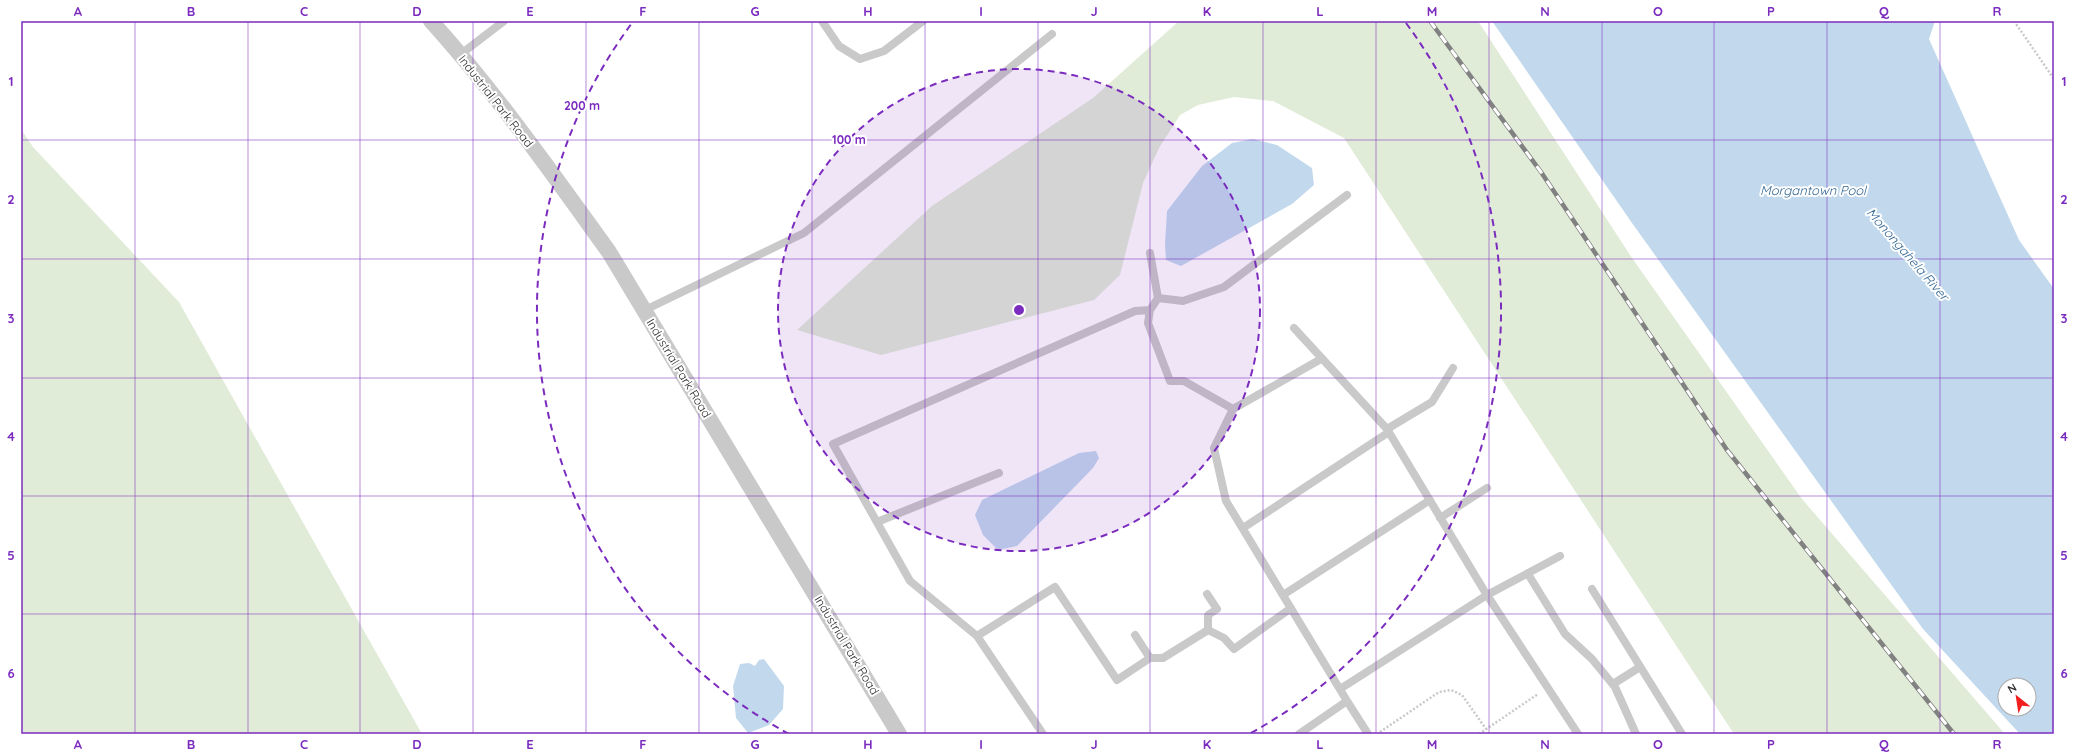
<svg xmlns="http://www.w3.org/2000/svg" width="2075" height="755" font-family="Quicksand,sans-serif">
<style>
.green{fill:#e1ecd8}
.water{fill:#c2d9ed;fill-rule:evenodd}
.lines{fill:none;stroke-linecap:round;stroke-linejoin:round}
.path{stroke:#c9c9c9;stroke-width:2.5;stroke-dasharray:2 2;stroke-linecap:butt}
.service{stroke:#c9c9c9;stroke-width:8}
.minor{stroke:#c9c9c9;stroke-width:16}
.rail-casing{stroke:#818181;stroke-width:4.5}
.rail{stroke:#fff;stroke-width:3;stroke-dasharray:9;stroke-linecap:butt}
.grid{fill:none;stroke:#7b2cbf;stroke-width:1;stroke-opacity:0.55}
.ring{fill:none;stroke:#7b2cbf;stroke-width:2;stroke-dasharray:7 5}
.labels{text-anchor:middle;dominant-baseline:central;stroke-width:4;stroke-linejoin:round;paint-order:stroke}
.street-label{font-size:12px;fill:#2c2c2c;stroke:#fff}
.water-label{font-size:13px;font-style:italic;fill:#356894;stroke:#fff}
.centre{fill:#7b2cbf;stroke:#fff;stroke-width:2}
.ring-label{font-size:12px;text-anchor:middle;font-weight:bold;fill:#7b2cbf;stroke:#fff;stroke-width:4;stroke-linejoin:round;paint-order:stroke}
.neatline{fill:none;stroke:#7b2cbf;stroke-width:1.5}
.grid-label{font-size:13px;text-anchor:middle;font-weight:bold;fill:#7b2cbf}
</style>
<rect width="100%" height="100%" fill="#fff"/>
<path class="green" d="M 1179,21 L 1478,21 L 1632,258 L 1802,499 L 2005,734 L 1734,734 L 1344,138 L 1273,101 L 1234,97 L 1198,105 L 1180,115 L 1159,148 L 1143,183 L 1120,275 L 1094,300 L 881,355 L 797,330 L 932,206 L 1093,98 Z
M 21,129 L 33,147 L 179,302 L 422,734 L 21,734 Z"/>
<path class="water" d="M 1492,21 L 1935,21 L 1929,39 L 2019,240 L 2054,289 L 2054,734 L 2020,734 L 1923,629 L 1632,223 ZM 2005,685 L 2029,685 L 2029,709 L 2005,709 Z
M 1253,139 L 1277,145 L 1312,168 L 1314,185 L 1292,204 L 1181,266 L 1166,260 L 1165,244 L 1167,211 L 1202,166 L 1232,143 Z
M 1096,451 L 1099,458 L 1093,468 L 1017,546 L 998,550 L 983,535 L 975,515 L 982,500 L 1079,453 Z
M 764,659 L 784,686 L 783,709 L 769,725 L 748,733 L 736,718 L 733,686 L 740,664 L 749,663 L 755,666 L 759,660 Z"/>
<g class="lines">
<path class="path" d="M 2014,21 L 2054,79
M 1380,732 L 1439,692 L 1451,690 L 1462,695 L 1486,729
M 1479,734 L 1538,694"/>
<path class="service" d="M 822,21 L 839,46 L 860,59 L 884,51 L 923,21
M 461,54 L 504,21
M 1150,253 L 1158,298
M 645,310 L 804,233 L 1052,34
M 1150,310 L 1158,298 L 1183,301 L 1224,287 L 1347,195
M 1294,328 L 1387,429 L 1485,592 L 1578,734
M 1321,359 L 1233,409 L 1214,448 L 1226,501 L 1347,701
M 1387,429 L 1432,402 L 1453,368
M 1440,518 L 1487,488
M 877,522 L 999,473
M 1243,528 L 1389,432
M 1528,574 L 1565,634 L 1592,659 L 1615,687 L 1636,734
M 1592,589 L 1682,734
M 1207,594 L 1217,609 L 1208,615 L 1208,630 L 1224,638 L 1234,649 L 1291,608
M 1283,595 L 1430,500
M 977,636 L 1055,587 L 1117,680 L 1150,658 L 1135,635
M 1150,658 L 1163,658 L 1208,630
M 1613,684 L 1640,667
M 1340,689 L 1487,595 L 1560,556
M 1043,734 L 977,636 L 910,581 L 833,444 L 1135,311 L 1150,310 L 1148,323 L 1170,381 L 1184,381 L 1233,409
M 1299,734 L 1347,701 L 1368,734"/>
<path class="minor" d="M 431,21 C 496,93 552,173 609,252 L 899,734"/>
<defs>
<path id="rail" d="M 1430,21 L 1541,172 L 1727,450 L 1954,734"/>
</defs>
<use href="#rail" class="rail-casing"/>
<use href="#rail" class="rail"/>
</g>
<path class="grid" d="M 135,21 L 135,734M 248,21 L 248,734M 360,21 L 360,734M 473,21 L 473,734M 586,21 L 586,734M 699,21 L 699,734M 812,21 L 812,734M 925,21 L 925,734M 1038,21 L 1038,734M 1150,21 L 1150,734M 1263,21 L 1263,734M 1376,21 L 1376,734M 1489,21 L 1489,734M 1602,21 L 1602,734M 1714,21 L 1714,734M 1827,21 L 1827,734M 1940,21 L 1940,734M 21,140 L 2054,140M 21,259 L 2054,259M 21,378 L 2054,378M 21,496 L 2054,496M 21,614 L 2054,614"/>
<circle cx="1019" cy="310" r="241" fill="#7b2cbf" fill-opacity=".12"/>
<g class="ring">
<circle cx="1019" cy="310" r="241"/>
<path d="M789 734A482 482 0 0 1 632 23M1406 23A482 482 0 0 1 1249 734"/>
</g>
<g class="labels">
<g class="street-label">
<text transform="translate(496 101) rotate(52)">Industrial Park Road</text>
<text transform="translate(679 368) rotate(59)">Industrial Park Road</text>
<text transform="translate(847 645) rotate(59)">Industrial Park Road</text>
</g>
<g class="water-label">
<text x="1813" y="190">Morgantown Pool</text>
<text transform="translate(1908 254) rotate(49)">Monongahela River</text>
</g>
</g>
<circle cx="1019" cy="310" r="6" class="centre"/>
<g class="ring-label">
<text x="582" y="110">200 m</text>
<text x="849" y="144">100 m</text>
</g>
<rect width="2075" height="755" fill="none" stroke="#ffffff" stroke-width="44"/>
<g transform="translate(2017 697) rotate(330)"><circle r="19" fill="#ffffff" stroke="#ababab"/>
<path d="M0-3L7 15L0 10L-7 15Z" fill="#f31f1f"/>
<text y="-6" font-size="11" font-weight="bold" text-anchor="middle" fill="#2c2c2c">N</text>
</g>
<rect x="22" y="22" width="2031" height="711" class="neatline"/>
<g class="grid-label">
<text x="78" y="16">A</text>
<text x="191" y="16">B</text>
<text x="304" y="16">C</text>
<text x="417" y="16">D</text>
<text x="530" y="16">E</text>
<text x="643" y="16">F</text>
<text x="755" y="16">G</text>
<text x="868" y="16">H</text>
<text x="981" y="16">I</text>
<text x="1094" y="16">J</text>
<text x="1207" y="16">K</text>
<text x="1320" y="16">L</text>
<text x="1432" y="16">M</text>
<text x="1545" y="16">N</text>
<text x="1658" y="16">O</text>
<text x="1771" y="16">P</text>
<text x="1884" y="16">Q</text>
<text x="1997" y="16">R</text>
<text x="11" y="86">1</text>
<text x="2064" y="86">1</text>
<text x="11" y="204">2</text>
<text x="2064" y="204">2</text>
<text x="11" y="323">3</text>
<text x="2064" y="323">3</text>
<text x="11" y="441">4</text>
<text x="2064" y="441">4</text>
<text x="11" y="560">5</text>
<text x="2064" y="560">5</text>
<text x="11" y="678">6</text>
<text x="2064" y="678">6</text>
<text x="78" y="749">A</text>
<text x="191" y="749">B</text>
<text x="304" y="749">C</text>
<text x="417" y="749">D</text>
<text x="530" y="749">E</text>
<text x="643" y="749">F</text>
<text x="755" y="749">G</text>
<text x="868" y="749">H</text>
<text x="981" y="749">I</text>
<text x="1094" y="749">J</text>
<text x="1207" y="749">K</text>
<text x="1320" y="749">L</text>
<text x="1432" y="749">M</text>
<text x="1545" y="749">N</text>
<text x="1658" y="749">O</text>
<text x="1771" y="749">P</text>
<text x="1884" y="749">Q</text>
<text x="1997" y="749">R</text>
</g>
</svg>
